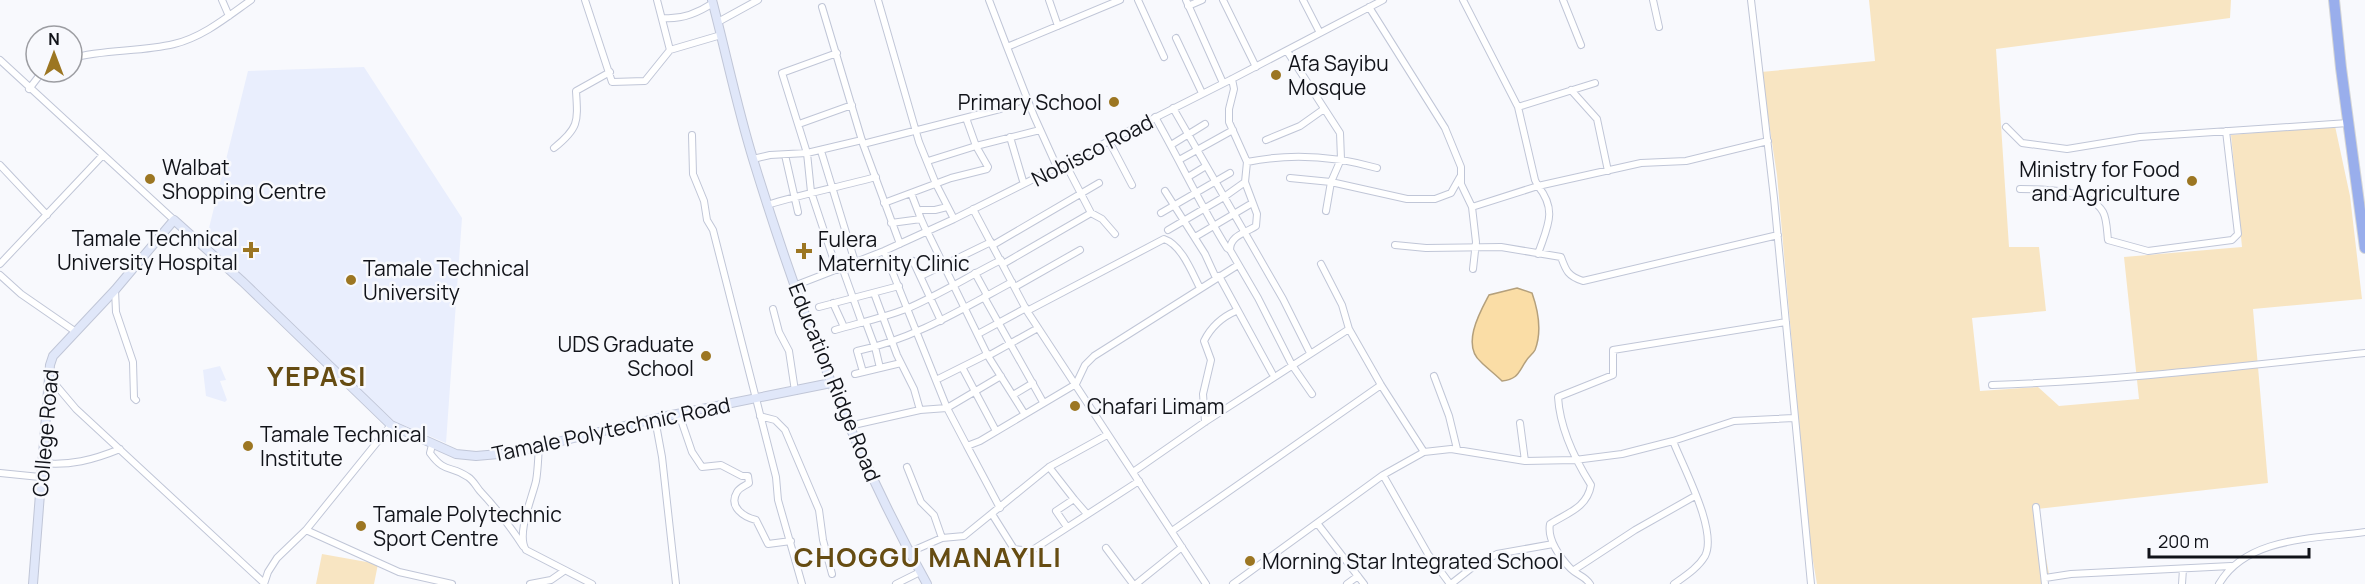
<svg xmlns="http://www.w3.org/2000/svg" width="2365" height="584" font-family="Manrope,sans-serif">
<style>
.built{fill:#e9eefd}
.green{fill:#f8e5c2}
.water{fill:#fadda6;stroke:#b4a07c;stroke-width:1.5}
.lines{fill:none;stroke-linecap:round;stroke-linejoin:round}
.street-casing{stroke:#c0c6d7;stroke-width:8}
.secondary-casing{stroke:#c0c6d7;stroke-width:10}
.highway-casing{stroke:#d4d5d6;stroke-width:12}
.street{stroke:#fff;stroke-width:6}
.secondary{stroke:#e0e7f9;stroke-width:8}
.highway{stroke:#99aeec;stroke-width:10}
.poi-dot{fill:#9c7622;stroke:#f8f9fd;stroke-width:2}
.labels{text-anchor:middle;dominant-baseline:central;stroke-width:5;stroke-linejoin:round;paint-order:stroke}
.poi-label{font-size:21px;fill:#111319;stroke:#f8f9fd;text-anchor:start}
.street-label{font-size:21px;fill:#111319;stroke:#f8f9fd}
.district-label{font-size:27px;font-weight:bold;letter-spacing:1.5px;fill:#664c12;stroke:#f8f9fd}
</style>
<rect width="100%" height="100%" fill="#f8f9fd"/>
<path class="built" d="M 364,67 L 462,218 L 446,443 L 394,421 L 205,244 L 248,71 Z
M 220,366 L 226,380 L 220,381 L 227,400 L 225,402 L 206,396 L 203,370 Z"/>
<path class="green" d="M 1869,0 L 2231,0 L 2230,18 L 1996,49 L 2009,247 L 2039,247 L 2046,311 L 1972,318 L 1980,391 L 2038,387 L 2059,406 L 2139,399 L 2124,257 L 2242,247 L 2231,135 L 2335,126 L 2350,196 L 2362,299 L 2253,309 L 2268,483 L 2037,509 L 2049,574 L 2047,584 L 1817,584 L 1809,538 L 1777,175 L 1761,72 L 1875,61 Z
M 322,554 L 378,564 L 374,584 L 316,584 Z"/>
<path class="water" d="M 1517,288 L 1532,293 C 1538,310 1542,332 1535,350 C 1533,354 1528,357 1526,361 C 1518,373 1518,379 1502,381 C 1495,374 1488,369 1481,362 C 1461,345 1480,312 1489,295 Z"/>
<g class="lines">
<defs>
<path id="street" d="M 222,0 L 229,16
M 585,0 L 612,82 L 645,81 L 670,50 L 721,35
M 657,0 L 670,50
M 878,0 L 919,142 L 936,184 L 954,219
M 989,0 L 1007,47
M 1049,0 L 1058,26
M 1138,0 L 1164,57
M 1186,0 L 1223,83
M 1223,0 L 1256,67
M 1303,0 L 1320,33
M 1463,0 L 1518,107 L 1535,180 L 1538,186 L 1641,163 L 1686,161 L 1768,141
M 1563,0 L 1581,45
M 1653,0 L 1659,27
M 1751,0 L 1774,198 L 1811,584
M 1188,6 L 1202,0
M 822,7 L 863,144 L 900,244
M 1369,7 L 1445,128 L 1461,167 L 1461,184 L 1472,207 L 1476,242 L 1473,269
M 662,18 C 680,20 698,13 713,3
M 718,22 L 758,0
M 1176,38 L 1202,93
M 1287,51 L 1340,133 L 1341,159 L 1331,182 L 1326,211
M 72,58 C 105,49 141,52 174,44 C 203,37 227,17 251,0
M 0,60 L 174,220
M 1232,79 L 1234,89 L 1229,109 L 1229,122 L 1247,162 L 1245,182 L 1257,214 L 1256,226 C 1246,233 1230,235 1230,250 L 1258,298 L 1292,365 L 1312,394
M 29,89 L 42,72
M 1571,90 L 1597,119 L 1608,171
M 1518,107 L 1595,83
M 1173,108 L 1283,299 L 1310,353
M 1155,117 C 1180,161 1201,206 1227,248 L 1230,250
M 799,124 L 852,105
M 2006,127 L 2022,143 L 2067,149 L 2140,137 L 2348,123
M 692,135 L 693,174 L 704,201 L 707,220 L 713,230 L 776,477 L 778,500 L 802,584
M 1010,137 L 1023,181
M 1266,140 L 1300,126 L 1324,109
M 1109,141 L 1132,185
M 863,144 L 1000,109 L 1027,98
M 1171,145 L 1205,124
M 554,148 C 579,128 578,122 576,91 L 610,72
M 821,151 L 855,262
M 785,155 L 798,212
M 753,159 L 770,155 L 807,153 L 862,140
M 1179,160 L 1233,130
M 928,161 L 976,146 L 1040,130
M 1247,162 C 1291,153 1334,156 1377,168
M 1065,163 L 1091,213 L 1102,219 L 1115,234
M 0,165 L 47,215
M 1057,167 L 1034,116 L 1007,47 L 1120,0
M 1188,177 L 1206,166
M 1290,178 L 1331,182 L 1407,199 L 1435,199 L 1451,193 L 1460,177
M 2020,189 C 2043,189 2090,189 2103,212 C 2107,219 2107,232 2108,240 L 2148,251 L 2232,240 L 2238,234 L 2226,131
M 1165,191 L 1205,254 L 1216,278
M 884,203 L 951,178 L 987,169 L 988,167 L 976,146 L 966,118
M 767,205 C 803,194 839,187 876,177
M 1472,207 L 1538,186 C 1558,211 1547,227 1538,254
M 973,209 L 1027,311 L 1206,584
M 921,210 L 935,210 L 947,207
M 1161,213 L 1230,173
M 921,219 L 925,228
M 891,223 L 921,219 L 911,193
M 1168,230 L 1224,197 L 1245,182
M 927,231 L 988,356 L 1024,413
M 1195,237 L 1249,205
M 993,245 L 1099,183
M 1395,245 L 1426,248 L 1501,247 L 1561,257 C 1566,271 1568,276 1583,281 L 1778,235
M 884,251 L 947,408 L 967,446 L 980,441 L 1076,384 L 1085,365 L 1094,356 L 1238,265
M 913,261 L 941,321
M 0,264 L 102,156
M 1003,264 L 1091,213
M 1321,264 L 1342,305 L 1349,329 L 1381,385 L 1424,452
M 842,267 L 862,323
M 837,270 L 811,192 L 807,153 L 782,73 L 837,53
M 975,273 L 987,295
M 0,275 L 21,294 L 76,332
M 921,276 L 991,242
M 1219,276 L 1272,373
M 794,286 L 884,251 L 954,219 L 1232,79 L 1383,0
M 1015,287 L 1080,250
M 115,290 L 116,312 L 133,362 L 134,398 L 136,400
M 874,293 L 897,355 L 914,389 L 920,410
M 984,297 L 1043,402
M 833,303 L 844,327
M 819,307 L 899,286
M 773,309 L 779,332 L 789,351 L 795,391
M 1027,311 L 1164,239 C 1182,245 1192,273 1200,288
M 866,323 L 875,347 L 880,368
M 835,330 C 859,323 882,318 906,309 C 937,296 969,276 1001,260
M 978,334 L 1026,308
M 988,356 L 1038,328
M 962,367 L 996,431
M 863,372 L 857,351 C 914,339 962,309 1012,282
M 855,374 L 901,363
M 1434,376 L 1449,416 L 1457,449
M 49,377 L 76,409 L 264,583
M 936,380 L 988,354
M 1992,385 C 2117,381 2241,366 2365,353
M 1013,395 L 1033,383
M 679,414 L 692,452 L 702,467 L 721,465 L 742,476 L 748,476 L 749,483 C 745,486 740,487 737,492 C 728,507 744,517 756,520 L 768,544 L 791,541
M 760,416 L 775,420 L 785,430 L 819,510 L 823,540 L 832,574
M 655,419 L 662,457 L 676,584
M 1205,422 L 1203,394 L 1211,360 L 1204,341 C 1211,327 1222,317 1236,311
M 1520,423 L 1525,461
M 849,426 L 920,410 L 947,408 L 1001,376
M 1673,441 C 1683,467 1718,531 1705,556 C 1698,568 1685,576 1674,584
M 432,445 L 430,453 C 445,474 451,465 468,477 C 473,480 476,486 480,491 C 496,508 510,526 523,546
M 967,446 L 1000,508
M 539,447 C 538,458 538,470 536,481 C 532,498 516,535 526,550 L 592,584
M 41,463 C 70,466 93,460 120,449
M 907,467 L 921,502 L 934,515 L 942,538
M 1049,467 L 1074,499
M 1133,472 L 1205,422 L 1349,329
M 0,473 L 40,477
M 1383,475 L 1428,554 L 1450,584
M 2036,507 L 2045,584
M 992,514 L 1014,549 L 1031,551 L 1139,481
M 1317,523 L 1364,584
M 1067,527 L 1056,511 L 1074,499 L 1087,514
M 306,530 L 399,572 L 452,584
M 1172,531 L 1381,385
M 1106,548 L 1133,584
M 910,552 L 942,538 L 964,536 L 1049,467 L 1107,435
M 1574,570 L 1635,530 L 1695,496
M 2045,578 L 2071,574 L 2231,566
M 264,584 L 268,572 L 277,558 L 306,530 L 391,425
M 530,584 L 551,580 L 564,571
M 896,584 L 920,572
M 1136,584 L 1182,547
M 1233,584 L 1383,475 L 1424,452 L 1451,449 L 1525,461 L 1575,460 L 1622,454 L 1673,441 L 1734,421 L 1794,418
M 1347,584 L 1358,576
M 1451,584 L 1474,566 L 1497,554 L 1553,544
M 1590,584 C 1585,576 1577,575 1571,569 C 1560,558 1547,539 1550,524 C 1567,513 1587,508 1591,485 C 1574,458 1560,429 1558,397 L 1613,375 L 1613,350 L 1786,322
M 2182,584 L 2183,569
M 2219,584 C 2247,536 2316,539 2365,532"/>
<path id="secondary" d="M 712,0 C 726,53 737,107 753,159 C 798,306 852,450 927,584
M 33,584 L 50,365 L 53,356 L 115,290 L 174,220 L 243,282 L 391,425 L 456,454 L 476,456 L 511,453 L 662,417 L 831,383"/>
<path id="highway" d="M 2334,0 L 2341,68 L 2365,248"/>
</defs>
<use href="#street" class="street-casing"/>
<use href="#secondary" class="secondary-casing"/>
<use href="#highway" class="highway-casing"/>
<use href="#street" class="street"/>
<use href="#secondary" class="secondary"/>
<use href="#highway" class="highway"/>
</g>
<g class="poi-dot">
<circle cx="1276" cy="75" r="6"/>
<circle cx="1114" cy="102" r="6"/>
<circle cx="150" cy="179" r="6"/>
<circle cx="2192" cy="181" r="6"/>
<path d="M248 241h6v6h6v6h-6v6h-6v-6h-6v-6h6z"/>
<path d="M801 242h6v6h6v6h-6v6h-6v-6h-6v-6h6z"/>
<circle cx="351" cy="280" r="6"/>
<circle cx="706" cy="356" r="6"/>
<circle cx="1075" cy="406" r="6"/>
<circle cx="248" cy="446" r="6"/>
<circle cx="361" cy="526" r="6"/>
<circle cx="1250" cy="561" r="6"/>
</g>
<g class="labels">
<g class="poi-label">
<text x="1288" y="63">Afa Sayibu<tspan x="1288" dy="24">Mosque</tspan></text>
<text x="1102" y="102" text-anchor="end">Primary School</text>
<text x="162" y="167">Walbat<tspan x="162" dy="24">Shopping Centre</tspan></text>
<text x="2180" y="169" text-anchor="end">Ministry for Food<tspan x="2180" dy="24">and Agriculture</tspan></text>
<text x="238" y="238" text-anchor="end">Tamale Technical<tspan x="238" dy="24">University Hospital</tspan></text>
<text x="818" y="239">Fulera<tspan x="818" dy="24">Maternity Clinic</tspan></text>
<text x="363" y="268">Tamale Technical<tspan x="363" dy="24">University</tspan></text>
<text x="694" y="344" text-anchor="end">UDS Graduate<tspan x="694" dy="24">School</tspan></text>
<text x="1087" y="406">Chafari Limam</text>
<text x="260" y="434">Tamale Technical<tspan x="260" dy="24">Institute</tspan></text>
<text x="373" y="514">Tamale Polytechnic<tspan x="373" dy="24">Sport Centre</tspan></text>
<text x="1262" y="561">Morning Star Integrated School</text>
</g>
<g class="street-label">
<text transform="translate(1092 150) rotate(-27)">Nobisco Road</text>
<text transform="translate(835 382) rotate(68)">Education Ridge Road</text>
<text transform="translate(611 429) rotate(-12)">Tamale Polytechnic Road</text>
<text transform="translate(45 433) rotate(-85)">College Road</text>
</g>
<g class="district-label">
<text x="317" y="375">YEPASI</text>
<text x="928" y="556">CHOGGU MANAYILI</text>
</g>
</g>
<g transform="translate(54 54)"><circle r="28" fill="#f8f9fd" stroke="#9c9da2" stroke-width="1.5"/>
<path d="M0-4.5L10 22L0 15L-10 22Z" fill="#9c7622"/>
<text y="-9" font-size="16" font-weight="bold" text-anchor="middle" fill="#111319">N</text>
</g>
<path d="M2149 548v9h160v-9" fill="none" stroke="#111319" stroke-width="3"/>
<text x="2158" y="548" font-size="18" fill="#111319" stroke="#f8f9fd" stroke-width="4.5" paint-order="stroke">200 m</text>
</svg>
